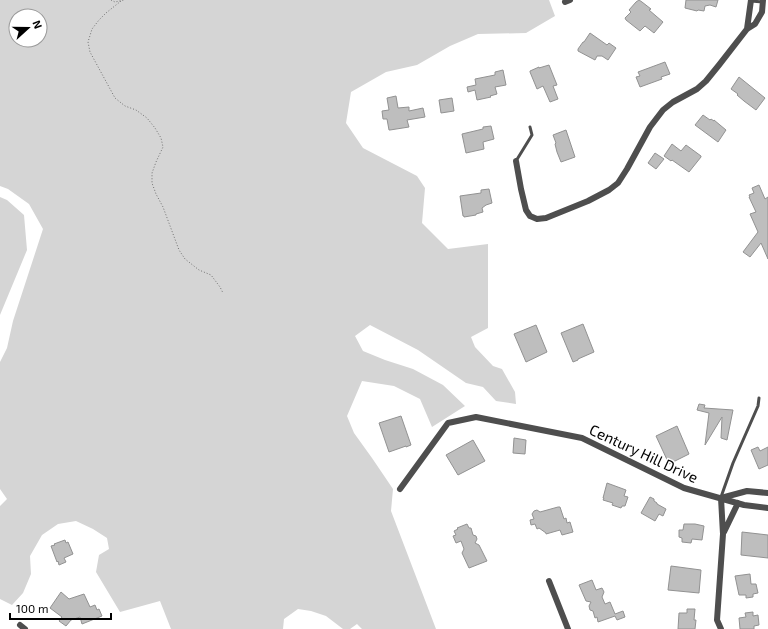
<svg xmlns="http://www.w3.org/2000/svg" width="768" height="629" font-family="'Exo 2',sans-serif">
<style>
.green{fill:#d5d5d5;fill-rule:evenodd}
.building{fill:#bebebe;stroke:#929292}
.lines{fill:none;stroke-linecap:round;stroke-linejoin:round}
.path{stroke:#707070;stroke-width:1;stroke-dasharray:1 2;stroke-linecap:butt}
.lane{stroke:#4e4e4e;stroke-width:3}
.street{stroke:#4e4e4e;stroke-width:6}
.labels{text-anchor:middle;dominant-baseline:central;stroke-width:3;stroke-linejoin:round;paint-order:stroke}
.street-label{font-size:15px;fill:#000;stroke:#fff}
</style>
<rect width="100%" height="100%" fill="#fff"/>
<path class="green" d="M 0,0 L 549,0 L 555,16 L 526,33 L 478,34 L 450,46 L 417,65 L 386,72 L 351,92 L 346,123 L 363,148 L 417,176 L 425,188 L 422,223 L 448,249 L 488,244 L 488,328 L 471,337 L 475,347 L 493,366 L 502,369 L 515,392 L 516,404 L 496,401 L 483,387 L 466,383 L 418,350 L 370,325 L 355,336 L 363,351 L 385,360 L 413,369 L 443,385 L 465,406 L 432,427 L 420,399 L 394,386 L 362,381 L 347,416 L 354,433 L 372,458 L 393,489 L 391,511 L 436,629 L 362,629 L 357,624 L 350,629 L 343,629 L 326,616 L 311,611 L 298,609 L 284,619 L 283,629 L 171,629 L 160,601 L 120,612 L 96,572 L 99,555 L 109,549 L 107,538 L 93,529 L 76,521 L 58,524 L 42,535 L 30,556 L 31,574 L 23,593 L 12,605 L 0,599 L 0,506 L 7,499 L 0,489 L 0,362 L 7,348 L 13,321 L 43,229 L 29,204 L 8,189 L 0,186 ZM 16,16 L 40,16 L 40,40 L 16,40 Z
M 0,197 L 7,200 L 24,215 L 27,250 L 0,315 Z"/>
<path class="building" d="M 639,0 L 642,2 L 651,9 L 649,10 L 663,22 L 654,33 L 645,26 L 640,31 L 626,20 L 625,18 L 631,12 L 629,10 L 636,2 Z
M 686,0 L 718,0 L 716,7 L 710,5 L 705,6 L 704,11 L 698,10 L 697,11 L 685,8 Z
M 590,33 L 607,45 L 609,43 L 616,48 L 608,60 L 602,56 L 597,56 L 595,60 L 578,51 L 578,49 L 583,42 L 584,42 Z
M 665,62 L 670,74 L 661,77 L 662,79 L 640,87 L 636,77 L 640,76 L 638,72 Z
M 549,65 L 557,85 L 553,86 L 558,99 L 550,102 L 543,86 L 537,89 L 530,72 L 530,71 L 539,67 L 539,68 Z
M 503,70 L 506,85 L 495,87 L 497,94 L 490,96 L 491,97 L 477,100 L 475,90 L 468,92 L 467,87 L 476,85 L 475,79 L 495,75 L 495,72 Z
M 739,77 L 765,98 L 756,110 L 744,101 L 737,95 L 738,94 L 731,89 Z
M 396,96 L 398,108 L 409,107 L 409,111 L 423,108 L 425,117 L 407,120 L 409,127 L 390,130 L 389,130 L 387,119 L 383,119 L 382,111 L 389,110 L 387,98 Z
M 452,98 L 454,111 L 441,113 L 439,100 Z
M 703,115 L 710,120 L 711,119 L 714,121 L 714,120 L 726,130 L 718,142 L 695,125 Z
M 491,126 L 494,139 L 483,142 L 484,149 L 466,153 L 462,134 L 483,129 L 483,127 Z
M 566,130 L 575,157 L 561,162 L 557,152 L 555,144 L 556,143 L 553,135 Z
M 672,144 L 681,151 L 686,145 L 701,156 L 701,157 L 689,172 L 672,160 L 671,161 L 664,156 Z
M 655,153 L 664,159 L 656,169 L 648,163 Z
M 759,185 L 765,199 L 768,197 L 768,259 L 761,243 L 750,257 L 743,252 L 758,232 L 750,214 L 756,212 L 749,197 L 750,197 L 749,195 L 754,193 L 752,188 Z
M 489,189 L 492,203 L 486,205 L 482,208 L 483,212 L 476,214 L 476,215 L 464,217 L 464,216 L 463,216 L 460,196 L 481,193 L 481,190 Z
M 583,324 L 594,352 L 578,359 L 578,360 L 573,362 L 561,333 Z
M 536,325 L 547,352 L 526,362 L 514,334 Z
M 699,404 L 705,405 L 704,408 L 733,410 L 727,440 L 721,438 L 722,417 L 705,445 L 709,413 L 697,410 Z
M 401,416 L 411,445 L 406,447 L 406,446 L 389,452 L 379,423 Z
M 677,426 L 689,454 L 669,464 L 656,436 Z
M 514,438 L 526,440 L 525,454 L 513,453 Z
M 473,440 L 485,461 L 458,475 L 446,455 Z
M 758,447 L 760,451 L 768,447 L 768,465 L 759,469 L 751,450 Z
M 607,483 L 626,490 L 624,496 L 628,497 L 625,506 L 622,506 L 621,508 L 612,505 L 613,503 L 603,500 L 604,498 L 603,498 Z
M 650,497 L 654,499 L 654,501 L 657,503 L 657,504 L 666,509 L 663,516 L 659,514 L 655,521 L 641,513 Z
M 558,507 L 560,507 L 564,519 L 566,518 L 567,523 L 570,522 L 573,532 L 562,535 L 560,530 L 546,534 L 546,533 L 539,528 L 537,529 L 535,524 L 531,525 L 530,520 L 534,519 L 532,514 L 534,511 L 537,510 L 540,512 Z
M 467,524 L 469,528 L 471,528 L 473,535 L 476,536 L 477,539 L 475,543 L 479,545 L 487,561 L 469,568 L 462,553 L 464,549 L 461,541 L 456,543 L 453,536 L 456,535 L 454,531 L 458,529 L 457,528 Z
M 684,524 L 695,524 L 704,526 L 702,540 L 692,539 L 691,543 L 682,542 L 682,538 L 679,537 L 679,530 L 683,530 Z
M 742,532 L 768,535 L 768,558 L 741,555 Z
M 65,540 L 66,543 L 68,542 L 73,554 L 64,558 L 66,562 L 59,565 L 58,561 L 57,562 L 51,546 L 55,545 L 54,544 Z
M 671,566 L 701,570 L 699,593 L 668,590 Z
M 750,574 L 751,584 L 756,584 L 758,593 L 753,594 L 753,597 L 746,598 L 746,595 L 739,595 L 735,576 Z
M 592,580 L 596,590 L 602,588 L 604,592 L 602,597 L 605,604 L 610,602 L 615,614 L 623,611 L 625,617 L 617,620 L 615,616 L 598,622 L 597,617 L 595,618 L 593,611 L 590,610 L 589,606 L 591,602 L 586,601 L 579,585 Z
M 61,592 L 69,599 L 84,594 L 90,607 L 95,605 L 97,610 L 99,609 L 102,616 L 82,624 L 80,617 L 71,620 L 66,626 L 59,621 L 62,617 L 50,608 Z
M 687,609 L 695,609 L 694,620 L 696,620 L 695,629 L 678,629 L 679,613 L 687,613 Z
M 753,612 L 753,616 L 758,615 L 759,625 L 754,626 L 754,629 L 740,629 L 739,618 L 746,617 L 745,613 Z"/>
<g class="lines">
<path class="path" d="M 111,0 L 115,2 L 124,0
M 121,1 L 106,13 L 99,20 L 92,29 L 88,42 L 90,52 L 115,98 L 125,106 L 136,110 L 147,118 L 155,128 L 161,138 L 163,147 L 156,162 L 152,173 L 152,183 L 156,194 L 163,207 L 179,250 L 185,259 L 199,270 L 211,275 L 220,287 L 223,293"/>
<path class="lane" d="M 751,1 L 763,2
M 516,161 L 532,135 L 530,127
M 721,497 L 733,463 L 758,406 L 759,398"/>
<path class="street" d="M 565,2 L 570,0
M 747,29 L 751,0
M 516,161 L 521,189 L 526,210 L 530,216 L 537,219 L 546,218 L 588,201 L 609,190 L 618,183 L 627,169 L 650,127 L 663,110 L 673,102 L 697,89 L 706,81 L 719,65 L 747,29 L 755,24 L 762,12 L 763,0
M 400,489 L 448,423 L 476,417 L 582,438 L 684,488 L 744,505 L 768,508
M 721,498 L 723,534 L 717,620 L 721,629
M 721,498 L 747,491 L 768,493
M 724,532 L 738,503
M 549,581 L 568,629
M 20,625 L 25,629"/>
</g>
<g class="labels">
<g class="street-label">
<text transform="translate(644 453) rotate(25)">Century Hill Drive</text>
</g>
</g>
<g transform="translate(28 28) rotate(69)"><circle r="19" fill="#ffffff" stroke="#999999"/>
<path d="M0-3L7 15L0 10L-7 15Z" fill="#000000"/>
<text y="-6" font-size="11" font-weight="bold" text-anchor="middle" fill="#000000">N</text>
</g>
<path d="M10 613v6h101v-6" fill="none" stroke="#000000" stroke-width="2"/>
<text x="16" y="613" font-size="12" fill="#000000" stroke="#ffffff" stroke-width="3" paint-order="stroke">100 m</text>
</svg>
